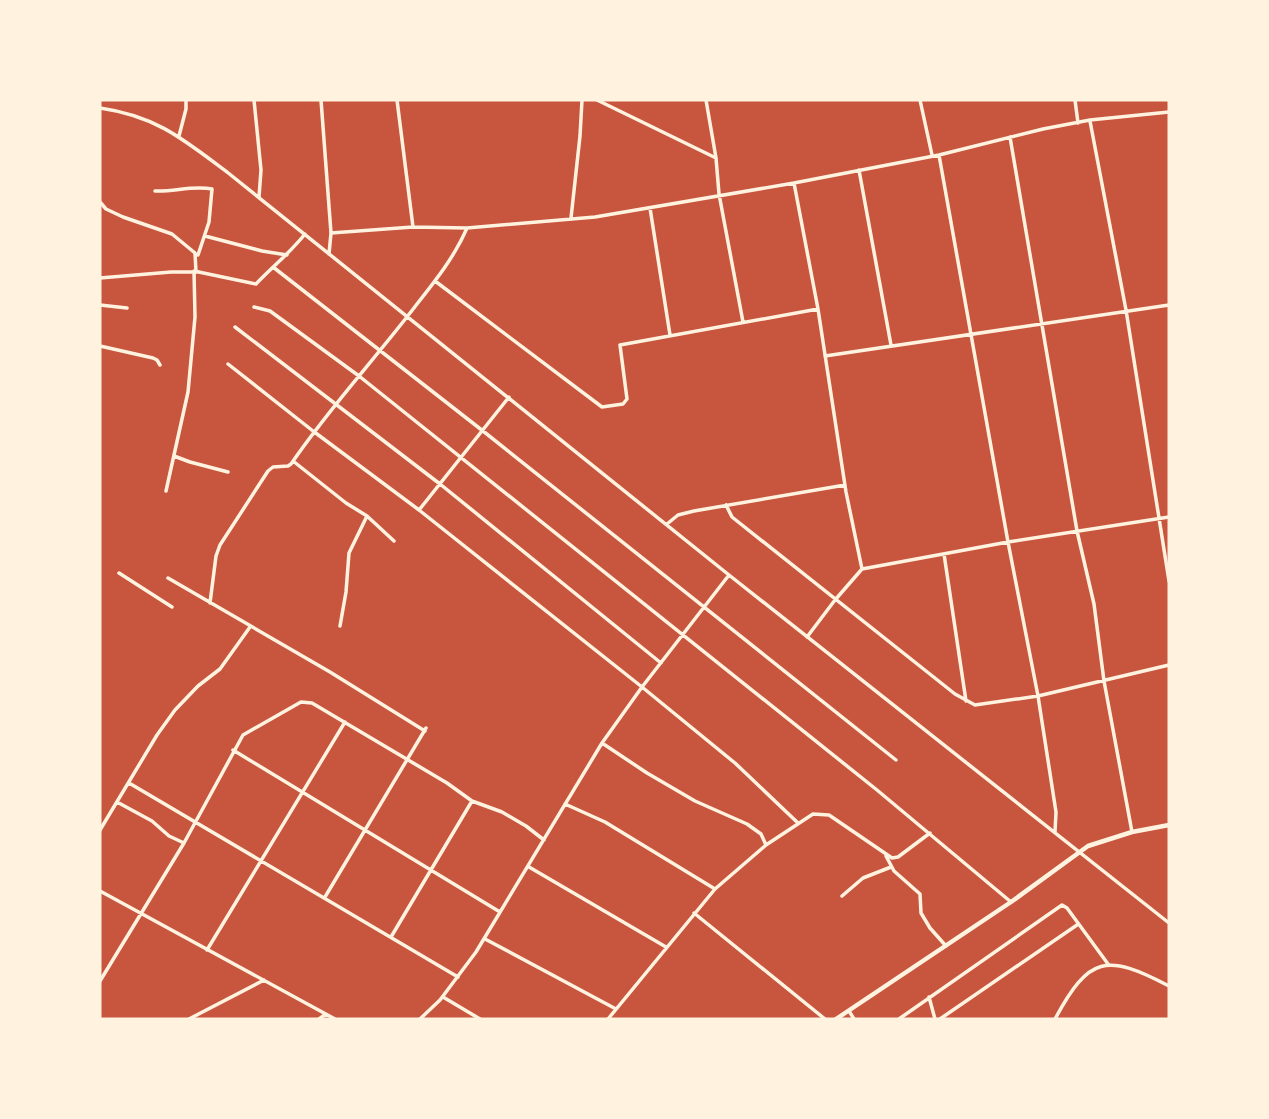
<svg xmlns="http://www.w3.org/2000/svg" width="1269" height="1119" font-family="'Asap Condensed',sans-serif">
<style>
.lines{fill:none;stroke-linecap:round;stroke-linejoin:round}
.minor{stroke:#fff3e0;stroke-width:3.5}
.tertiary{stroke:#fff3e0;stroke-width:4.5}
</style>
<rect width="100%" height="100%" fill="#c8553d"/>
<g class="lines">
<path class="minor" d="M 254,100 L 261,170 L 259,197
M 321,100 L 331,233 L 329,254
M 397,100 L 413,227
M 597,100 L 716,158
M 706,100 L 716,158 L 719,194 L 743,322
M 920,100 L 932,155
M 1075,100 L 1078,123
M 100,108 C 156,116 183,139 227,172 L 729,575 L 1169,923
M 1090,121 L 1126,310 L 1169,581
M 179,136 L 186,109 L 186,100
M 1010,137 L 1077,531 L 1094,604 L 1104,681 L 1132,832
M 939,155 L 1008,542 L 1038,696 L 1056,812 L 1055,832
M 859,170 L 891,345
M 794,183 L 818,309 L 846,492 L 862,569
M 155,191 C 174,192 193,185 212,189 L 209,222 L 198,255
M 100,202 L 106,209 L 123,217 L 172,234 L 195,253 L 196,272
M 650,208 L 670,335
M 571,218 L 580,136 L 582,100
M 331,233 L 413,227 L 467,228 L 595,217 L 794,183 L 939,155 L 1043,129 L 1090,120 L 1169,112
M 205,236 L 262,251 L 287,255
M 273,267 L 483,431 L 896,760
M 100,278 L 171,272 L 195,272
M 435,281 L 602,407 L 623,404 L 627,399 L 620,345 L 818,309
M 100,305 L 127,308
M 254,307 L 270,311 L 359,376 L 877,790 L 1011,902
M 235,327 L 440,484 L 661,663
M 100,346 L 153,358 L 157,360 L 160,365
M 825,356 L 1169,305
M 228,364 L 313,431 L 419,510 L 642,687 L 735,763 L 798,823
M 174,456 L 190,462 L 228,472
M 293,461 L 346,503 L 367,516 L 349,553 L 346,592 L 340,626
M 166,491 L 188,392 L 195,317 L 194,271 L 256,284 C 272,267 290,253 305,234
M 726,505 L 732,517 L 955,694 L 975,705 L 1038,696 L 1169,665
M 419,510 L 509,397
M 367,516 L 394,541
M 667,524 L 678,515 L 694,511 L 845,485
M 944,554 L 966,701
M 119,573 L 172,607
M 168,578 L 330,672 L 425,731
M 210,603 L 216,556 L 220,545 L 268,471 L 273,467 L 288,466 L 291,464 C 329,408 376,358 417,304 C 436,280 455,256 467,228
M 807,637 L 835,600 L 862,569 L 1008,542 L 1169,517
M 602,743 L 647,773 L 695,801 L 747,824 L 761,834 L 766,845
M 233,750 L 500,912
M 129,783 L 458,977
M 117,802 L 152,821 L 169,836 L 184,843
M 565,804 L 605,822 L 715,889
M 100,830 L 157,735 L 175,710 L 198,686 L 220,669 L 250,627
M 886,856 L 894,871 L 920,894 L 921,913 L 930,928 L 946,946
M 529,867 L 666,947
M 100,891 L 335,1019
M 842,896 L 863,878 L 891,867
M 325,897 L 426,728
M 694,913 L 825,1019
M 391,937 L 472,801
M 485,939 L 616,1009
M 207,950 L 345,722
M 100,981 L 184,843 L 243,735 L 301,702 L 312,703 L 447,783 L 472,801 L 502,812 L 526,826 L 544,840
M 443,997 L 480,1019
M 929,997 L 935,1019
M 849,1011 L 854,1019
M 189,1019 L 264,980
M 319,1019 L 326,1014
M 420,1019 L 440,1000 L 476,952 L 602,743 L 642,687 L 729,575
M 608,1019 L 715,889 L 766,845 L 813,814 L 829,815 L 892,858 L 898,857 L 930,833
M 899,1019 L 1062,905 L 1067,908 L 1108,964
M 940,1019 L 1077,925
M 1055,1019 C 1089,956 1106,953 1169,986"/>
<path class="tertiary" d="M 836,1019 L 1011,902 L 1088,846 L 1132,832 L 1169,825"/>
</g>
<rect width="1269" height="1119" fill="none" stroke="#fff3e0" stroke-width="203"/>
</svg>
